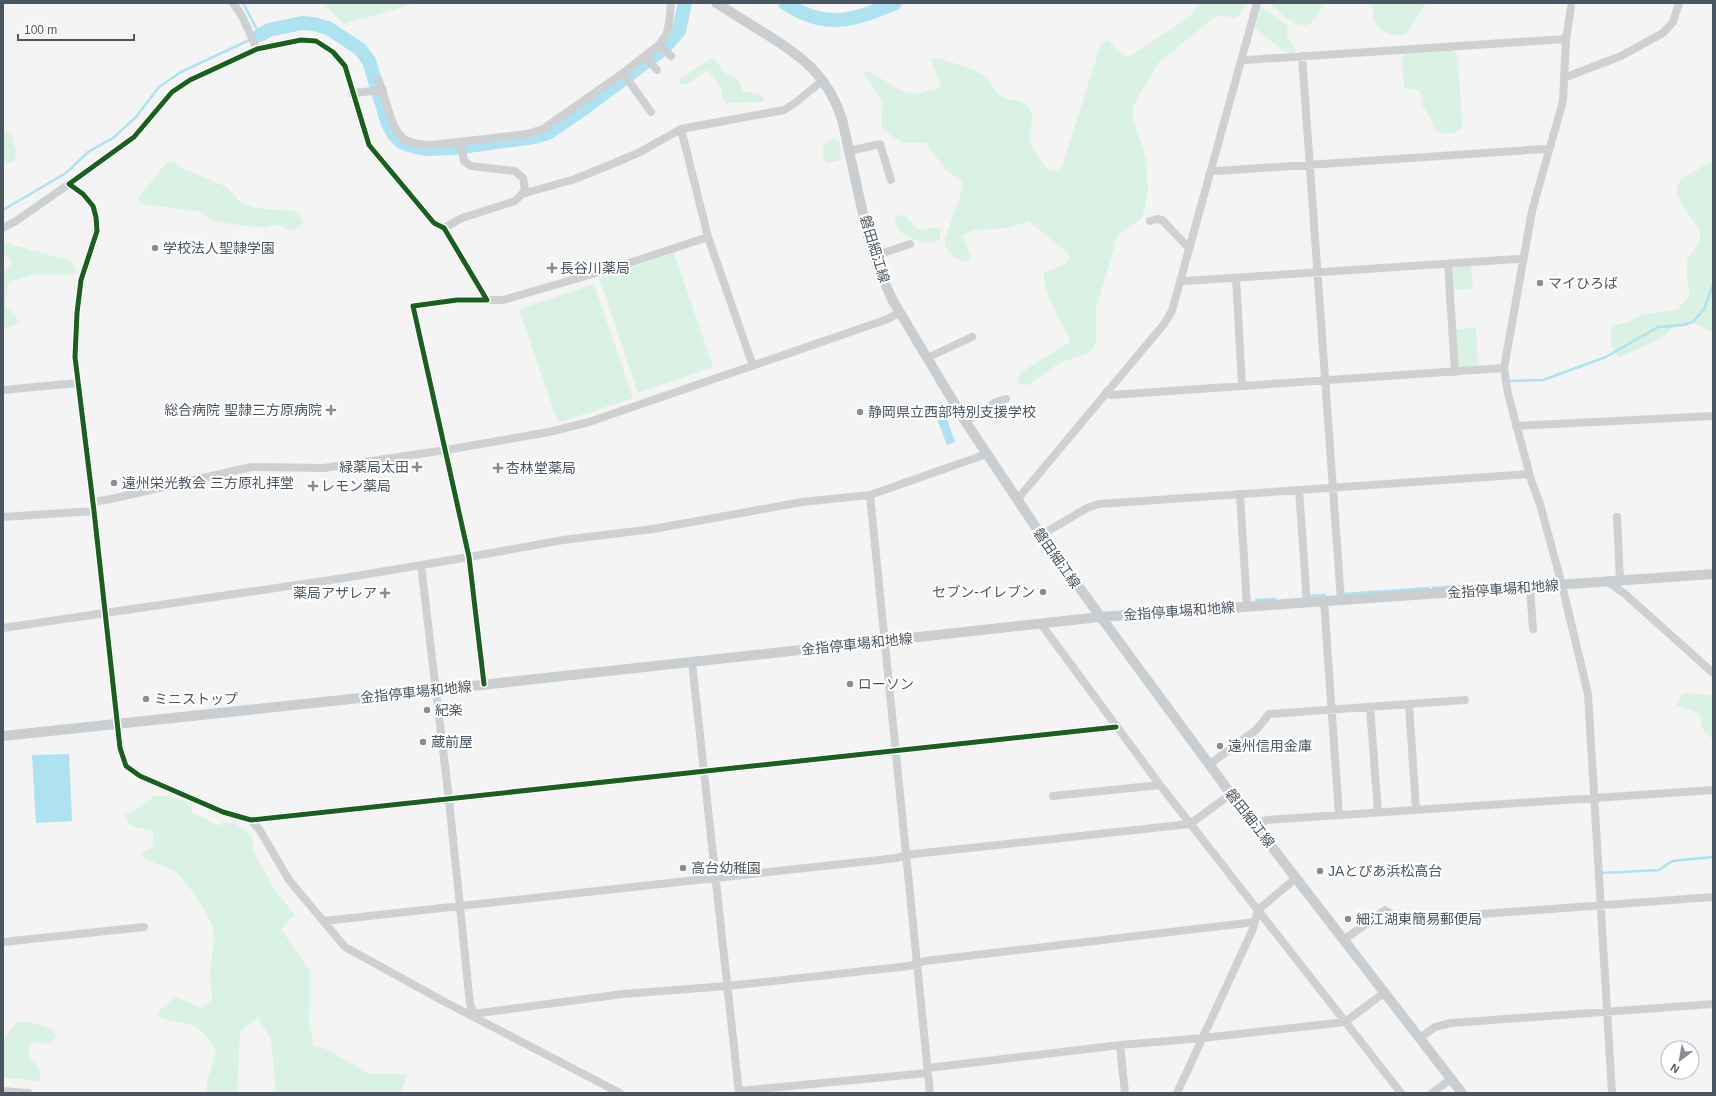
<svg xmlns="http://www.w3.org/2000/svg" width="1716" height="1096" font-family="Arial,'Noto Sans JP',sans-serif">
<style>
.green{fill:#d9f2e3}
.water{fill:#aee2f0}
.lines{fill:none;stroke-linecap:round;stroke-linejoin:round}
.stream{stroke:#aee2f0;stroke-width:2.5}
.river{stroke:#aee2f0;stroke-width:14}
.minor{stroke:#ced0d2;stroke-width:8}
.major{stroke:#caced1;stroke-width:10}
.cycleway-casing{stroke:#fff;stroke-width:8}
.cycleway{stroke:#1b5e20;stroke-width:5}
.poi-dot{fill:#868d94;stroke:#fff;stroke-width:1.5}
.labels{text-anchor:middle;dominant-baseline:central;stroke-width:4;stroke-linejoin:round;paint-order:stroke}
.poi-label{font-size:14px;fill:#4a5661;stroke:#fff;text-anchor:start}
.street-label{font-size:14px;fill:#4a5661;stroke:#fff}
</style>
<rect width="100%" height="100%" fill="#f4f4f4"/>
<path class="green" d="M 325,3 L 417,3 L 344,24 L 323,4 Z
M 1199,3 L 1247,3 L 1239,15 L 1235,18 L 1219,15 L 1215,17 L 1158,63 L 1133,106 L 1132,115 L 1146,159 L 1148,188 L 1146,202 L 1142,218 L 1119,234 L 1116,240 L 1096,309 L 1096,343 L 1092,350 L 1086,354 L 1061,362 L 1028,385 L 1022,385 L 1017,380 L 1020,373 L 1069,342 L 1069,337 C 1059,317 1043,296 1044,272 C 1053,269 1075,264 1067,252 L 1028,221 L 1008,228 L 976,230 L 964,234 L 963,238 L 971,258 L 967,262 C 956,260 943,251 945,238 L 963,188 L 962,182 L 945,169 L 926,143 L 903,143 L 885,131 L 881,125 L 883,103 L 864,74 L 867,71 L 870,72 L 902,91 L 910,93 L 918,94 L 937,89 L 941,85 L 931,61 L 933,57 C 944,60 977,69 985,76 C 991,81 993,90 1000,95 C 1009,102 1023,98 1030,109 C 1035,119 1028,132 1030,142 C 1032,149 1037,155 1041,161 C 1046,168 1050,171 1058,171 L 1062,166 L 1101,44 L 1107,40 L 1110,42 L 1124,57 L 1130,56 L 1185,20 L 1192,14 Z
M 1270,3 L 1325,3 C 1321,9 1315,22 1307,25 C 1297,29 1276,10 1270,3 Z
M 1372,3 L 1426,3 L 1408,32 C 1399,40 1380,33 1375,23 C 1372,17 1373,9 1372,3 Z
M 1262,7 L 1288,26 L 1287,36 L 1296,50 L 1294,53 L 1285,52 L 1255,28 L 1259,9 Z
M 1452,50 L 1456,53 L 1458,59 L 1462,125 L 1462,128 C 1457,134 1441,135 1435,131 L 1433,122 L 1422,105 L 1420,91 L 1415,89 L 1407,89 L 1404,87 L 1402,60 L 1405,53 Z
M 712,58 L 717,62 L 723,72 L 738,79 L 740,86 L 743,91 C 750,94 760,91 764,99 L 762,102 L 726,103 L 723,99 L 721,88 L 708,70 L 686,85 L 680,84 L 679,81 L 681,78 Z
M 3,131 L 12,136 L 16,150 L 15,161 L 3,164 Z
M 834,138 L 839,142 L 841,158 L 838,161 L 827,163 L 824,159 L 822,147 L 831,139 Z
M 1713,160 L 1713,333 L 1692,322 L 1676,325 L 1660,339 L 1620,357 C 1612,353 1608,333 1613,326 L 1628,322 L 1641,315 L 1678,309 L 1689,296 C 1690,285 1685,273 1687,262 C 1690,251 1704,244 1700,232 C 1695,217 1665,194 1682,179 Z
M 167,162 L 173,162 L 181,168 L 227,187 L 240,202 L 256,208 L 294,211 L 299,214 L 303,222 L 297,229 L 293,230 L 289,230 L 280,225 L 273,225 L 267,228 L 246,226 L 213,221 L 201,212 L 142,204 L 139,200 L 139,197 Z
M 899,215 C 908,214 911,224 917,228 C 924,232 933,227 940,228 L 941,230 L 939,240 C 925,248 898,237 894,220 Z
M 3,242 L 71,261 L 77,272 L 65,275 L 34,274 L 9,282 L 5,305 L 20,322 L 11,327 L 3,328 L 3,271 L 11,265 L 12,260 L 3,253 Z
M 674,253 L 713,367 L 638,393 L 599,278 Z
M 1471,265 L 1473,289 L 1452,290 L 1452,266 Z
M 594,284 L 633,398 L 558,423 L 519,309 Z
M 1476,328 L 1478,367 L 1459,368 L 1457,366 L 1455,329 Z
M 1684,693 L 1713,695 L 1713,740 L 1701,727 L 1700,714 L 1676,705 Z
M 155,796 L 169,796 L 192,804 L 191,812 L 219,826 L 223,822 L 234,823 L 252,835 L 254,852 L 274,889 L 295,915 L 281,929 L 310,971 L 309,1024 L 314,1046 L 329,1050 L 368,1074 L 407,1074 L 401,1093 L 276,1093 L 271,1039 L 257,1017 L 240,1032 L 237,1093 L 206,1093 C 206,1079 213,1065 216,1051 C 210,1041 203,1030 192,1025 C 180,1020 167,1024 156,1014 L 175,997 L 201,1008 L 212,1000 C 212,992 210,983 210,975 C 210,960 215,944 213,929 C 211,917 188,884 179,875 C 168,864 149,865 140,853 L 154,846 L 153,831 C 145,828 135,828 128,824 L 125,815 L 136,810 Z
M 18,1022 L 30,1022 L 52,1029 L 56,1036 L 50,1044 L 31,1042 L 28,1052 L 30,1058 L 39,1068 L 41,1082 L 21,1079 L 3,1078 L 3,1041 L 11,1029 Z"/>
<path class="water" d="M 945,413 L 955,442 L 947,445 L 936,416 Z
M 69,754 L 72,821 L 36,823 L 32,755 Z"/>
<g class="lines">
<path class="stream" d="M 3,210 L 66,173 L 88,152 L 113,138 L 136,117 L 159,87 L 181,72 L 260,35 L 243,3
M 1509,381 L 1543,380 L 1606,357 L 1658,327 L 1683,325 L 1693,322 L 1704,309 L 1713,285
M 1433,588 L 1554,580
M 1344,594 L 1429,588
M 1309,596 L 1325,595
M 1256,600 L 1275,599
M 1603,873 L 1659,870 L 1672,861 L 1713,857"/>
<path class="river" d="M 785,3 C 825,30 853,21 895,3
M 260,35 L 269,30 L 302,23 L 313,24 L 328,28 L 360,49 L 369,61 L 388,124 L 394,135 L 403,143 L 416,147 L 428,149 L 454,148 L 534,137 L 548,133 L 586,107 L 662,50 L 679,31 L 685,3"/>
<path class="minor" d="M 233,3 L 242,16 L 257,49
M 1571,7 L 1566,39 L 1563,101 L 1532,211 L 1504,368 L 1508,394 L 1532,483 L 1540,504 L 1562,585 L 1588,694 L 1612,1093
M 659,45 L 671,56
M 1302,56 L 1341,600
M 646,57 L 657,70
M 1242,58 L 1247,60 L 1566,39
M 623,73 L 651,112
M 1564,76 L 1569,76 L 1621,56 L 1663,33 L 1673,22 L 1679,3
M 378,79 C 386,95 389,127 404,139 C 412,144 422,145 432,145 L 527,134 L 543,129 L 623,73 L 659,45 L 666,35 L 669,24 L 671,3
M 352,93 L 383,90
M 681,129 L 708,237
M 461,142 L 464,161 L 471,166 L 515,171 L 523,178 L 525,190 L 522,194
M 849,151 L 880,144 L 891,180
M 1212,169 L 1217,171 L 1543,149 L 1549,150
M 1150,221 L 1157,219 L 1162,220 L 1187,246 L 1190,247
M 3,228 L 16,221 L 69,184
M 444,228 L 462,218 L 515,201 L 522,194 L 575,179 L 617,162 L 640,152 L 681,129 L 784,110 L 795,103 L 823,80
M 874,256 L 910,244
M 1448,264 L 1455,372
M 1236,278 L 1242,386
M 1181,280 L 1186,281 L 1517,259 L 1523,260
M 487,300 L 503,300 L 623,265 L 708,237 L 753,366
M 927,358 L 972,337
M 3,390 L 77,383
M 1107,391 L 1111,395 L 1504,368
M 965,421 L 996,402 L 1006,399
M 1516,426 L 1713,416
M 1299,490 L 1307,602
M 1240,494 L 1247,606
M 870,495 L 930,1093
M 1016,498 L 1021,495 L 1164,324 L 1172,311 L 1257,3
M 93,502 L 111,499 L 251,467 L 324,468 L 446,450 L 549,432 L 589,422 L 888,319 L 900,312
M 3,517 L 94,511
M 1617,517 L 1620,580
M 1041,535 L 1087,508 L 1099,504 L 1529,474
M 421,565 L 449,800 L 470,1004 L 473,1011 L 472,1015 L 480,1013 L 623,994 L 727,986 L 909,966 L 925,961 L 1255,922
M 1607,581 L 1625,594 L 1713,673
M 1530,587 L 1533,629
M 1324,601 L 1339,815
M 1041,624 L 1160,785 L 1401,1093
M 3,628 L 344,578 L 469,557 L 563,540 L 653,529 L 802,502 L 870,495 L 981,456 L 986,453
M 692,662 L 739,1093
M 484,684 L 469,557 L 413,306 L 457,300 L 487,300 L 444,228 L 434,223 L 369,145 L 345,66 L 333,52 L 316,41 L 301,40 L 257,49 L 190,80 L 172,92 L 134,137 L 69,184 L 83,194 L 93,206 L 96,217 L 97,231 L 81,280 L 77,313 L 75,357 L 94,511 L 120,748 L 126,766 L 140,776 L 223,812 L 251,820 L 1116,727
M 1409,704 L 1416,810
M 1370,707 L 1378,812
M 1210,764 L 1256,730 L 1269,714 L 1465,700
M 1053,796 L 1160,785
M 251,820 L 259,829 L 289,880 L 345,947 L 445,1002 L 620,1093
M 1257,827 L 1266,820 L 1713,790
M 324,921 L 897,858 L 905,855 L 1190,824 L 1231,794
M 1345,939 L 1385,910 L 1400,920 L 1713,897
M 3,942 L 144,927
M 1420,1038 L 1435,1027 L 1451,1023 L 1713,1004
M 1120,1045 L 1125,1093
M 928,1068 L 1120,1045 L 1203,1038 L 1345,1022 L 1385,992
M 3,1091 L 28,1093
M 739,1091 L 928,1073
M 1177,1093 L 1253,929 L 1258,910 L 1296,878
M 1432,1093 L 1451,1079"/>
<path class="major" d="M 716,3 C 733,13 749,24 766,34 C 803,57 828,76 842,119 L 867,232 L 878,268 L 893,301 L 965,421 L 1043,538 L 1125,650 L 1231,794 L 1462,1093
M 3,736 L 436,690 L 1100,617 L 1713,574"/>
<defs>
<path id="cycleway" d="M 484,684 L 469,557 L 413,306 L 457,300 L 487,300 L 444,228 L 434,223 L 369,145 L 345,66 L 333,52 L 316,41 L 301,40 L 257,49 L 190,80 L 172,92 L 134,137 L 69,184 L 83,194 L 93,206 L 96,217 L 97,231 L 81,280 L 77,313 L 75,357 L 94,511 L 120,748 L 126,766 L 140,776 L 223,812 L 251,820 L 1116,727"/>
</defs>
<use href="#cycleway" class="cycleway-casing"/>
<use href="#cycleway" class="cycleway"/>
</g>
<g class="poi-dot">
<circle cx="155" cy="248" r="4"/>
<path d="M550 262h4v4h4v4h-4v4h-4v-4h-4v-4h4z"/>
<circle cx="1540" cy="283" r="4"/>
<path d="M329 404h4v4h4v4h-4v4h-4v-4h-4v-4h4z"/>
<circle cx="860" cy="412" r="4"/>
<path d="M415 461h4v4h4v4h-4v4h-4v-4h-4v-4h4z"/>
<path d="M496 462h4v4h4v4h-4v4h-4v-4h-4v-4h4z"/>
<circle cx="114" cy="483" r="4"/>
<path d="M311 480h4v4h4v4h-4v4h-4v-4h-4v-4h4z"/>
<circle cx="1043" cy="592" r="4"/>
<path d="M383 587h4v4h4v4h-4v4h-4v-4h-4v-4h4z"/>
<circle cx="850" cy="684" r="4"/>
<circle cx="146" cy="699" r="4"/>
<circle cx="427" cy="710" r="4"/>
<circle cx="423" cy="742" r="4"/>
<circle cx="1220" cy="746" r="4"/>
<circle cx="683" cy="868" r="4"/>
<circle cx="1320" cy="871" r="4"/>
<circle cx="1348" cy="919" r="4"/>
</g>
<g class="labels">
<g class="poi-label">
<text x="163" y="248">学校法人聖隷学園</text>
<text x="560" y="268">長谷川薬局</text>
<text x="1548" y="283">マイひろば</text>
<text x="322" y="410" text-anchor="end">総合病院 聖隷三方原病院</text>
<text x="868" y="412">静岡県立西部特別支援学校</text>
<text x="409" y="467" text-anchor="end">緑薬局太田</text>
<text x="506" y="468">杏林堂薬局</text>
<text x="122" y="483">遠州栄光教会 三方原礼拝堂</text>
<text x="321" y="486">レモン薬局</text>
<text x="1035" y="592" text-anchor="end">セブン-イレブン</text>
<text x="377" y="593" text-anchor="end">薬局アザレア</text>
<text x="858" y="684">ローソン</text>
<text x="154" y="699">ミニストップ</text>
<text x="435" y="710">紀楽</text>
<text x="431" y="742">蔵前屋</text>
<text x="1228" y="746">遠州信用金庫</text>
<text x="691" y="868">高台幼稚園</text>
<text x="1328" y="871">JAとぴあ浜松高台</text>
<text x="1356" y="919">細江湖東簡易郵便局</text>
</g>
<g class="street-label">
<text transform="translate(875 249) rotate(73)">磐田細江線</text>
<text transform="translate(1057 558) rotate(55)">磐田細江線</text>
<text transform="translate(1503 589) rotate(-4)">金指停車場和地線</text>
<text transform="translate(1179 611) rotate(-4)">金指停車場和地線</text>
<text transform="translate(857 644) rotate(-6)">金指停車場和地線</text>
<text transform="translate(416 692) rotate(-6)">金指停車場和地線</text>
<text transform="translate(1250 818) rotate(52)">磐田細江線</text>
</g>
</g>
<rect width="1716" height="1096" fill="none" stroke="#4a5661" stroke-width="8"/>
<g transform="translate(1680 1060) rotate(211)"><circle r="19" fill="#ffffff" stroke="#b7bbc0"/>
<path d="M0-3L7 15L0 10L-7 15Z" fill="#868d94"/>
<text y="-6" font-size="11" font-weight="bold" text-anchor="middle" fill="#4a5661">N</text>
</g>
<path d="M18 34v6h116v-6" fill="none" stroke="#4a5661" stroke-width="2"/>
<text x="24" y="34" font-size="12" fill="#4a5661" stroke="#ffffff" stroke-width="3" paint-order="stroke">100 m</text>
</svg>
